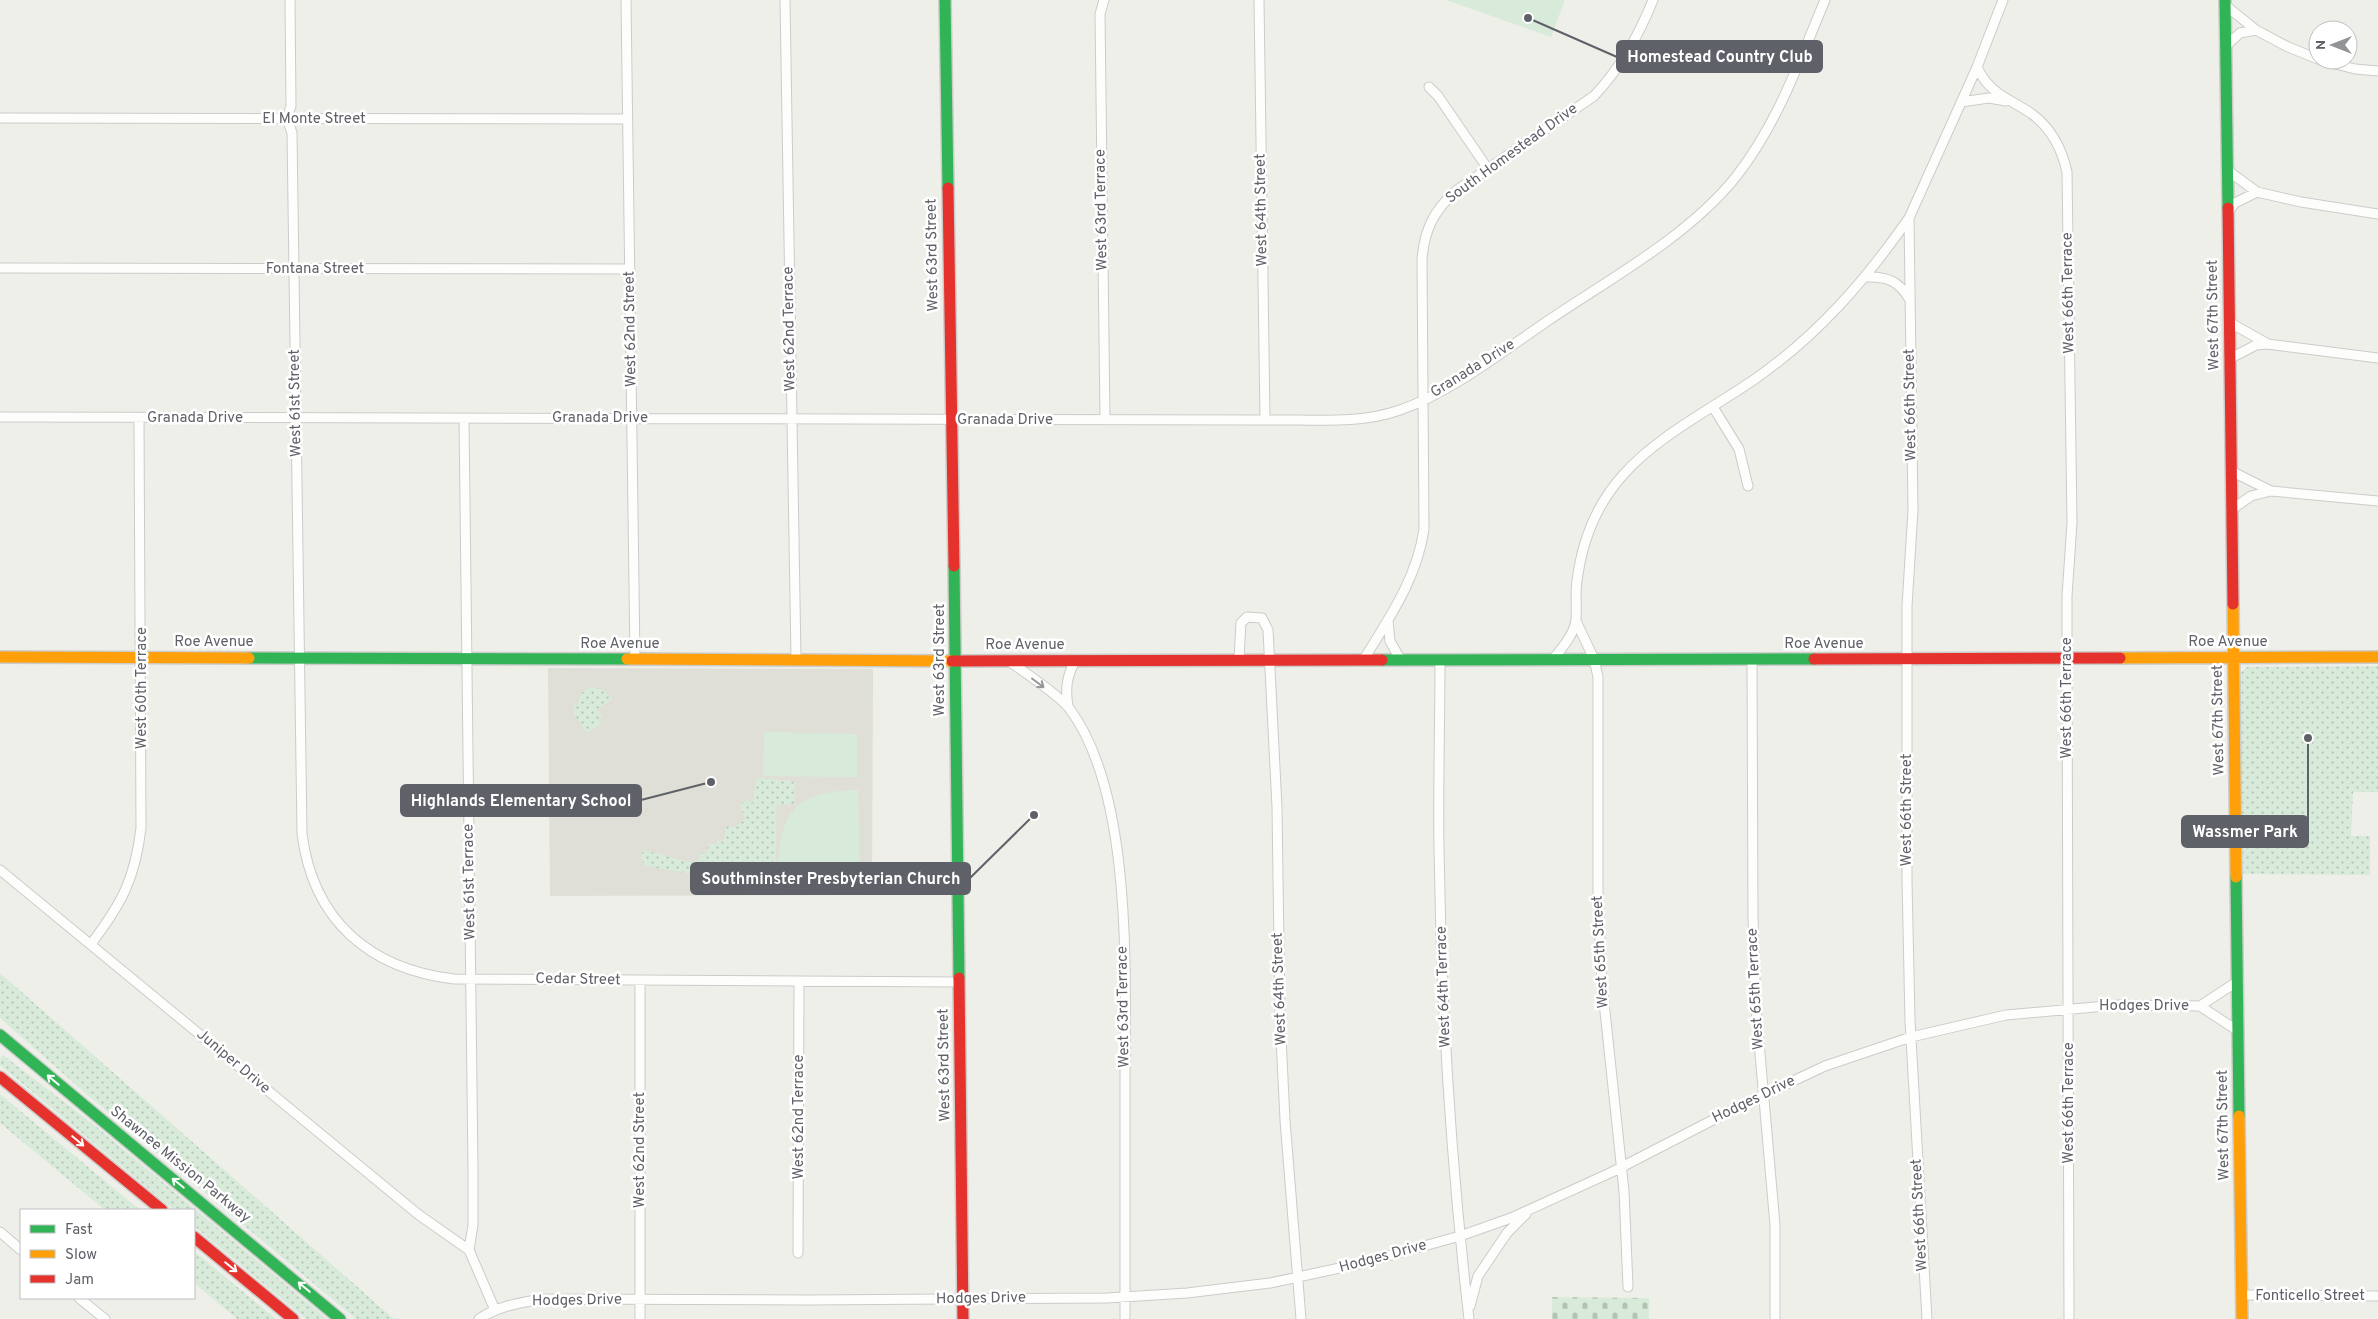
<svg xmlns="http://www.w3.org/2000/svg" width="2378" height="1319" font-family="Overpass,sans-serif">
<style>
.education{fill:#dfdfd8}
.grass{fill:url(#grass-dots)}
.cemetery{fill:url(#cemetery-stones)}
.garden{fill:#d8ebda}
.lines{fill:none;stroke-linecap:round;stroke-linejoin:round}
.street-casing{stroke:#cbccca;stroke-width:11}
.fast-casing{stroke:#cccccb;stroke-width:14}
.slow-casing{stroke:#cccccb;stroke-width:14}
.jam-casing{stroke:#cccccb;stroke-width:14}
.street{stroke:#fdfdfc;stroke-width:9}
.fast{stroke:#30b455;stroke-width:11}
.slow{stroke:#ff9f0a;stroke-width:11}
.jam{stroke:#e5322d;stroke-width:11}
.oneway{stroke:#96989c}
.oneway2{stroke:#fff}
.labels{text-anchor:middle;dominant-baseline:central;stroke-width:5;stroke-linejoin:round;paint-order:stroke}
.street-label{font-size:15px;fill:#5f6168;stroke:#fff}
.leader{fill:none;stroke:#5f6168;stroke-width:2}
.callout-dot{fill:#5f6168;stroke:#fff;stroke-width:2}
.callout{fill:#5f6168;stroke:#5f6168;stroke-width:2}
.callout-label{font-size:16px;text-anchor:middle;font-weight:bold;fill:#fff}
</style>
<defs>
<pattern id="grass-dots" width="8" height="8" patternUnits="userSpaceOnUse" patternTransform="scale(1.25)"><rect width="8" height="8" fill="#d8ebda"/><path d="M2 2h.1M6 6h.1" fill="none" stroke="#b2c2b5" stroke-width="1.8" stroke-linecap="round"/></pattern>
<pattern id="cemetery-stones" width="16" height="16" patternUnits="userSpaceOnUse" patternTransform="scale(1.25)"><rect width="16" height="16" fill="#d8ebda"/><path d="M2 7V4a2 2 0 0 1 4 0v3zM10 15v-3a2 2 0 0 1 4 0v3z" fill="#b2c2b5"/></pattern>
</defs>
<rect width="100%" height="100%" fill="#efefea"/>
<path class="education" d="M 548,668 L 873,669 L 872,895 L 550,896 Z"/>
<path class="grass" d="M 2378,666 L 2378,792 L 2353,792 L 2351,836 L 2370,836 L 2370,875 L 2240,874 L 2238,675 L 2247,667 Z
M 592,687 L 603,690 L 612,699 L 597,709 L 602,717 L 599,719 L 601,724 L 587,733 L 574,714 L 574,706 L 577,705 L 581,693 Z
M 759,778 L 776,779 L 782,782 L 789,780 L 795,783 L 794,804 L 776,805 L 776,883 L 699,875 L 646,866 L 641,860 L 643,850 L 694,863 L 699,861 L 701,853 L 706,854 L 709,843 L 716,845 L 718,841 L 723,842 L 727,826 L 736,827 L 745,819 L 740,805 L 747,800 L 753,803 L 756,781 Z
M 0,973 L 394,1319 L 356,1319 L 83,1091 L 0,1018 Z
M 3,1055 L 93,1124 L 327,1319 L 306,1319 L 194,1226 L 194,1210 L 174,1210 L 0,1065 L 0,1059 Z
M 0,1094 L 140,1210 L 105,1210 L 0,1123 Z
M 194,1251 L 276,1319 L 237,1319 L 194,1283 Z"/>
<path class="cemetery" d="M 1552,1297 L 1649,1298 L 1649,1319 L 1552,1319 Z"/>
<path class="garden" d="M 1446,0 L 1565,0 L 1551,37 Z
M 766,732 L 854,734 L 857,735 L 857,777 L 763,776 L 764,733 Z
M 858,790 L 860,877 L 857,882 L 846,885 L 831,881 L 778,878 C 779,816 790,791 858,790 Z"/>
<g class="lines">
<defs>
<path id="street" d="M 290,0 L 291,106 L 287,118 L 292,133 L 302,834 C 313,920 369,969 454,979 L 959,982
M 626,0 L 635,659
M 785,0 L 796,659
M 1104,0 L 1100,14 L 1105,420
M 1259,0 L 1265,420
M 2225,5 L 2256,30
M 2226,46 L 2240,33 L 2256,30 L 2288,47 L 2318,59
M 2320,60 L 2355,69 L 2378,71
M 1977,67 C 1990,95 2009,98 2032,114 C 2052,129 2062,149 2067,172 L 2072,523 L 2067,596 L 2067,658 L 2069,1319
M 1429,87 L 1438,96 L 1488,169
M 1961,102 L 1989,98 L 2006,101
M 0,118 L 627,119
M 2227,170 L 2257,192 L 2301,202 L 2378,214
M 2228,212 L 2235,203 L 2257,192
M 0,268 L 630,269
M 1866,277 C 1887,276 1899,281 1910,300
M 2229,322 L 2266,343
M 2229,359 L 2256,345 L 2267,344 L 2378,358
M 1713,407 L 1739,449 L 1748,486
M 0,417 L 1265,420 C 1309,419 1358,425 1400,410 C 1452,392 1503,351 1549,320 C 1611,278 1687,237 1735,178 C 1777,125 1799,62 1825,0
M 464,419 L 473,1170 L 473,1225 L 469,1250 L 495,1310
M 2231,471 L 2271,491
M 2231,510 L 2251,496 L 2271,491 L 2378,501
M 1388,620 L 1390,641 L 1400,659
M 1576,621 L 1594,659 L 1598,677 L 1598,894 L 1602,983 L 1624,1191 L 1628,1287
M 1554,658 C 1563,647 1575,633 1576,619 C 1577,606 1575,593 1577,581 C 1582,541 1596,505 1623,475 C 1656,437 1713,408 1755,379 C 1818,335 1865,281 1909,218
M 1239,659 L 1241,623 L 1247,617 L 1262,618 L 1268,630 L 1277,807 L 1280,1017 L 1285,1120 L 1301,1319
M 1364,659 C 1390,617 1417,578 1424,529 L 1422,260 C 1424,230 1434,210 1457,190 L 1594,96 C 1621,67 1638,37 1653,0
M 1440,659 C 1440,722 1438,785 1439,848 C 1441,1005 1451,1163 1469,1319
M 1752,659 L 1753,918 L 1756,1008 L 1775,1225 L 1775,1319
M 1009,661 C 1024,672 1059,695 1069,708 C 1134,794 1125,979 1125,1084 C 1125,1162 1125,1241 1125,1319
M 1068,706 C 1065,688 1067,676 1075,661
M 0,870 L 419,1215 L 469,1250
M 91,944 C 122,903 135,879 141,828 L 139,418
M 640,981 L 640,1319
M 2200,1006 L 2238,981
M 0,1232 L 21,1250
M 798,1253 L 799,982
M 2241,1295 L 2378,1296
M 79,1298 L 105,1319
M 1470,1306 L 1478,1276 L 1507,1233 L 1526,1214
M 479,1319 C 498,1306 519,1303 542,1299 L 808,1300 L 1107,1298 L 1187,1293 L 1270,1283 L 1363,1263 L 1460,1236 L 1511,1218 L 1612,1172 L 1738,1107 L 1825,1066 L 1911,1037 L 2006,1015 L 2117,1005 L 2200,1006 L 2238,1031
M 1927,1319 L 1910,1021 L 1907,880 L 1907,606 L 1913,510 L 1909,218 L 1977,67 L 2003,0"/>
<path id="fast" d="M 945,0 L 948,188
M 2225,0 L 2228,208
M 954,566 L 959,978
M 249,658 L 627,659
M 1382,660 L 1814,659
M 2236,877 L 2239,1116
M 0,1035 L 340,1319"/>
<path id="slow" d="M 2233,604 L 2236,877
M 0,657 L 249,658
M 2120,658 L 2378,657
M 627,659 L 952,661
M 2239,1116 L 2242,1319"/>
<path id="jam" d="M 948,188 L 954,566
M 2228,208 L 2233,604
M 1814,659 L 2120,658
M 952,661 L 1382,660
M 959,978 L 963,1319
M 0,1077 L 162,1210
M 194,1237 L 293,1319"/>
</defs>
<use href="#street" class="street-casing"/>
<use href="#fast" class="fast-casing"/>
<use href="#slow" class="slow-casing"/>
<use href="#jam" class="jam-casing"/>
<use href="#street" class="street"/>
<use href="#fast" class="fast"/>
<use href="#slow" class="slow"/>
<use href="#jam" class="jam"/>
</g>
<defs><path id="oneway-shaft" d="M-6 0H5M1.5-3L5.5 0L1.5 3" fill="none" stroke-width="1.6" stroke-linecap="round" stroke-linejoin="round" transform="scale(1.25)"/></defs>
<use class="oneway" href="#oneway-shaft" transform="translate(1038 683) rotate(37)"/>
<g class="oneway2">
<use href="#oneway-shaft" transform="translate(53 1080) rotate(-140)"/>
<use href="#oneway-shaft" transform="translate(78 1141) rotate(40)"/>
<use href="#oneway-shaft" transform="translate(178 1183) rotate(-141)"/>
<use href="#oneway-shaft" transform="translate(231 1267) rotate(39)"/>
<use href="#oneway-shaft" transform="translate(304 1287) rotate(-140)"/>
</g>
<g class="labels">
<g class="street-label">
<text x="314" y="119">El Monte Street</text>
<text transform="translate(1512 154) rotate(-36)">South Homestead Drive</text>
<text transform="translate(1102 210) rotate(-91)">West 63rd Terrace</text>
<text transform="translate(1262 210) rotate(-91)">West 64th Street</text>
<text transform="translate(933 255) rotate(-91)">West 63rd Street</text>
<text x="315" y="269">Fontana Street</text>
<text transform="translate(2069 293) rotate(-91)">West 66th Terrace</text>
<text transform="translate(2214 315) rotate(-91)">West 67th Street</text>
<text transform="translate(631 329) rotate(-91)">West 62nd Street</text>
<text transform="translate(790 329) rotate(-91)">West 62nd Terrace</text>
<text transform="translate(1473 369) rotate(-32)">Granada Drive</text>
<text transform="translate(296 403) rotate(-91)">West 61st Street</text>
<text transform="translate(1911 405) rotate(-91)">West 66th Street</text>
<text x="195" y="418">Granada Drive</text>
<text x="600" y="418">Granada Drive</text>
<text x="1005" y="420">Granada Drive</text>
<text x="214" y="642">Roe Avenue</text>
<text x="2228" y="642">Roe Avenue</text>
<text x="620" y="644">Roe Avenue</text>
<text x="1824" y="644">Roe Avenue</text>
<text x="1025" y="645">Roe Avenue</text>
<text transform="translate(940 660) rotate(-90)">West 63rd Street</text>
<text transform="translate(142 688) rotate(-90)">West 60th Terrace</text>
<text transform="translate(2067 698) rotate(-90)">West 66th Terrace</text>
<text transform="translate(2219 720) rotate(-91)">West 67th Street</text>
<text transform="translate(1907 810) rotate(-90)">West 66th Street</text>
<text transform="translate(470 882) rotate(-91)">West 61st Terrace</text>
<text transform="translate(1601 952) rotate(-93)">West 65th Street</text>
<text transform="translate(578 980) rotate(1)">Cedar Street</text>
<text transform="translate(1444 987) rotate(-92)">West 64th Terrace</text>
<text transform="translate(1280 989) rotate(-92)">West 64th Street</text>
<text transform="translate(1756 989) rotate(-93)">West 65th Terrace</text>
<text x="2144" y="1006">Hodges Drive</text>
<text transform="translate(1124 1007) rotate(-91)">West 63rd Terrace</text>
<text transform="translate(233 1062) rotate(40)">Juniper Drive</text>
<text transform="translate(945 1065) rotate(-91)">West 63rd Street</text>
<text transform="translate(1754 1100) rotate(-26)">Hodges Drive</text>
<text transform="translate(2069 1103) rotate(-90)">West 66th Terrace</text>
<text transform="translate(799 1117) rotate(-90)">West 62nd Terrace</text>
<text transform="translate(2224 1125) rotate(-91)">West 67th Street</text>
<text transform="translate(640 1150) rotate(-90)">West 62nd Street</text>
<text transform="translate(180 1165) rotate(39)">Shawnee Mission Parkway</text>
<text transform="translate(1920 1215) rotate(-93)">West 66th Street</text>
<text transform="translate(1383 1257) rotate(-15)">Hodges Drive</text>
<text x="2310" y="1296">Fonticello Street</text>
<text transform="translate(981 1299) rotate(-1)">Hodges Drive</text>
<text transform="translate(577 1301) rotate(-1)">Hodges Drive</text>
</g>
</g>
<path class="leader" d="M1528 18L1617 57M711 782L641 800M2308 738L2308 831M1034 815L970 878"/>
<g class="callout-dot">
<circle cx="1528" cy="18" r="5"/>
<circle cx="711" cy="782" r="5"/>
<circle cx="2308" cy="738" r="5"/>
<circle cx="1034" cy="815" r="5"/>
</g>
<g class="callout">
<rect x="1617" y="41" width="205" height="31" rx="5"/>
<rect x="401" y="785" width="240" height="31" rx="5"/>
<rect x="2182" y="816" width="126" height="31" rx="5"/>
<rect x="691" y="863" width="279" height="31" rx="5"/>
</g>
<g class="callout-label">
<text x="1720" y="62">Homestead Country Club</text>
<text x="521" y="806">Highlands Elementary School</text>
<text x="2245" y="837">Wassmer Park</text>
<text x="831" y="884">Southminster Presbyterian Church</text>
</g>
<rect x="20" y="1209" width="175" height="90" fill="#ffffff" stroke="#bfc0c3"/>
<rect x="30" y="1225" width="25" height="8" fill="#30b455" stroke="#bfc0c3"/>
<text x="65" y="1234" font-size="15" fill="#5f6168">Fast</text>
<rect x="30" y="1250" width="25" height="8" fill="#ff9f0a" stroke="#bfc0c3"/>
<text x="65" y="1259" font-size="15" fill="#5f6168">Slow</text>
<rect x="30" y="1275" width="25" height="8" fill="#e5322d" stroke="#bfc0c3"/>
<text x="65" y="1284" font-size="15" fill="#5f6168">Jam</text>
<g transform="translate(2333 45) rotate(270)"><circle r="24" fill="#ffffff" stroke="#bfc0c3"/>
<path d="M0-4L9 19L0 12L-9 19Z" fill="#919396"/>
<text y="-8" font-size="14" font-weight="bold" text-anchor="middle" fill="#5f6168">N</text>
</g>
</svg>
